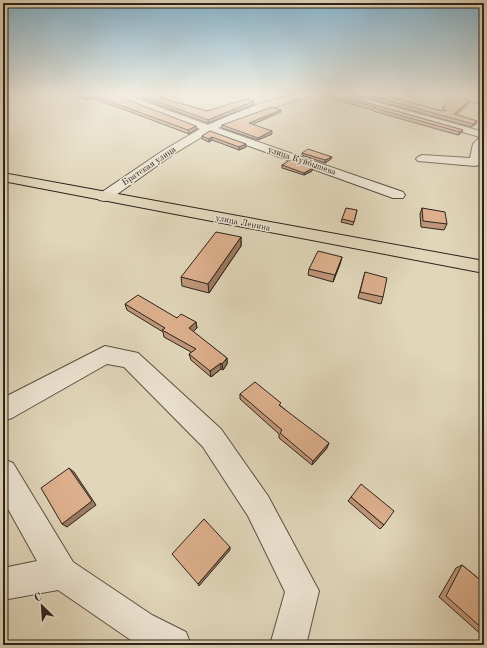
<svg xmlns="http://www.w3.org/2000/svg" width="487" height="648" font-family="'Old Standard TT',serif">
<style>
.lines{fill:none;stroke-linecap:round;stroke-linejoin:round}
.minor-casing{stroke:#5a5044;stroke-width:2}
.major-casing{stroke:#2d231c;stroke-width:2}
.minor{fill:#ece4d2;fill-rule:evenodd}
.major{fill:#e1d6ba;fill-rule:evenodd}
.wall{fill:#bf977a;stroke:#2d231c}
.shaded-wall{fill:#9b7b63;stroke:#2d231c}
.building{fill:#deb08e;stroke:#2d231c}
.labels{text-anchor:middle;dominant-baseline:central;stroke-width:3;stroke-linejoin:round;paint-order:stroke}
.far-street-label{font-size:9px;fill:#2d231c;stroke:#ece4d2}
</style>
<rect width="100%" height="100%" fill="#e1d6ba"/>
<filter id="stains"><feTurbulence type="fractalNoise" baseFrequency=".005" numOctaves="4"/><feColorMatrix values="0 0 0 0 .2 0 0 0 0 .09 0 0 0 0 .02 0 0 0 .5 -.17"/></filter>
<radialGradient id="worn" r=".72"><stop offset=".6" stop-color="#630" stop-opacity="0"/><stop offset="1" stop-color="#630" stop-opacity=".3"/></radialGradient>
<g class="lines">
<defs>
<path id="minor" d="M 112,94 L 124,94 L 208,125 C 236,112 280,94 310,94 L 309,96 L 247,116 L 218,128 L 403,192 L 405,195 L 403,198 L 393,198 L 210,132 L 172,155 L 109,200 L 104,201 L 99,200 L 97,197 L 99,194 L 164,150 L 200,129 L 113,96 Z
M 335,94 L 348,94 L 484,132 C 484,142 485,156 479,165 L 475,166 L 418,161 L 416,159 L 418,157 L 422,155 L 470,158 L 473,144 L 480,137 L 336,96 Z
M 441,94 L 459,94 L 484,98 L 484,104 L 445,97 Z
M 105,346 L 138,353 L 221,429 L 268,496 L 319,591 L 306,645 L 270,645 L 285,592 L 248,516 L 203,447 L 124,367 L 107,364 L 12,418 L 3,421 L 3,398 Z
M 3,459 L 13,463 L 73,562 L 152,615 L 186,632 L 191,645 L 138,645 L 58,590 L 3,600 L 3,568 L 37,561 L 3,500 Z"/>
<path id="major" d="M 3,173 L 484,261 L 484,273 L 3,181 Z"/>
</defs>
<use href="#minor" class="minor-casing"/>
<use href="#major" class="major-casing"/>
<use href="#minor" class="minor"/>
<use href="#major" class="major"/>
</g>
<path class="wall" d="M 68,94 L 112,94 L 197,129 L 189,134 L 93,98 L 86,100 L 80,97 L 76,98 Z
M 128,94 L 157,94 L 164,97 L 165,99 L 207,111 L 254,101 L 254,105 L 208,123 Z
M 313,94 L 336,94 L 463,130 L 461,133 L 458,135 L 373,111 L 373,110 Z
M 353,94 L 380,94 L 438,110 L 442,111 L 442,110 L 443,106 L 469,103 L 456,115 L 477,121 L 476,124 L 471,127 Z
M 467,94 L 484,94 L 484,97 Z
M 281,112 L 252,124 L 272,134 L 258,140 L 222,128 L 222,125 Z
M 210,131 L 246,147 L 239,150 L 212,140 L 209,142 L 202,139 L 202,136 Z
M 302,153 L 331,159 L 325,163 L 302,155 Z
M 282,165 L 312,171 L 304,175 L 282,168 Z
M 422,208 L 447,224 L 444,230 L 421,227 L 420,214 Z
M 357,210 L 353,225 L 341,222 L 342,219 Z
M 241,237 L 241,246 L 209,293 L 182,286 L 181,277 Z
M 342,257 L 340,264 L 333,282 L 308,275 L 309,269 Z
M 365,272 L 383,297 L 381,304 L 358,298 Z
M 125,304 L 177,318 L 196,322 L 197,328 L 193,332 L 227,358 L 227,364 L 223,370 L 221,369 L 211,377 L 191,360 L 189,354 L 191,352 L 164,337 L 163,332 L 127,310 Z
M 240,394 L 281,406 L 327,448 L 312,465 L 279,438 L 279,434 L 240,399 Z
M 351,497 L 384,525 L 380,529 L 348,501 Z
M 462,565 L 484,583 L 484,637 L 439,597 L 456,568 Z"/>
<path class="shaded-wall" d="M 79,94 L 80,97 L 76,98 L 75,95 Z
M 92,95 L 93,98 L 86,100 L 85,97 Z
M 470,100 L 469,103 L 453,118 L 454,114 Z
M 254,101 L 254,105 L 208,123 L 208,120 Z
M 281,110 L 281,112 L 249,126 L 249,123 Z
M 477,121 L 476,124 L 471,127 L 473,124 Z
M 196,126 L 197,129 L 189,134 L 188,130 Z
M 463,130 L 461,133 L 458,135 L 460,132 Z
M 272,131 L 272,134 L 258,140 L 258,138 Z
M 212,137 L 212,140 L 209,142 L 209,139 Z
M 246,144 L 246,147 L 239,150 L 239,147 Z
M 332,157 L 331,159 L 325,163 L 325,160 Z
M 313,168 L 312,171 L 304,175 L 304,173 Z
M 241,237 L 241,246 L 209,293 L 208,284 Z
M 342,257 L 340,264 L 333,282 L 335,275 Z
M 196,322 L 197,328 L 190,335 L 189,328 Z
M 227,358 L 227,364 L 223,370 L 222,364 Z
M 221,363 L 221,369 L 211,377 L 210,371 Z
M 329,443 L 327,448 L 312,465 L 313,461 Z
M 69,468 L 74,472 L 96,505 L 67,527 L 62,524 Z
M 230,547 L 230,550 L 199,586 L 198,584 Z"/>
<path class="building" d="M 80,94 L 112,94 L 196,126 L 188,130 L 92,95 L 85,97 Z
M 136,94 L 157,94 L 164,97 L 161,98 L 207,111 L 246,99 L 254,101 L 208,120 Z
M 325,94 L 336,94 L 463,130 L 460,132 L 374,108 L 376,107 Z
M 365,94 L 380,94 L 438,110 L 446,111 L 443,106 L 454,97 L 470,100 L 454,114 L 477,121 L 473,124 Z
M 272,107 L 281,110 L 249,123 L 272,131 L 258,138 L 222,125 Z
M 210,131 L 246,144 L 239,147 L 212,137 L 209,139 L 202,136 Z
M 308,149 L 332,157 L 325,160 L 302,153 Z
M 290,160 L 313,168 L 304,173 L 282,165 Z
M 346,208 L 357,210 L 354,222 L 342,219 Z
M 422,208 L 445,212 L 447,224 L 423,221 Z
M 216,232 L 241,237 L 208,284 L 181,277 Z
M 318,251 L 342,257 L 335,275 L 309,269 Z
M 365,272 L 387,278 L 383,297 L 360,292 Z
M 138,295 L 177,318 L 181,314 L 196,322 L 189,328 L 227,358 L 222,364 L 221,363 L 210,371 L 189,354 L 196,349 L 162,330 L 165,328 L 125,304 Z
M 255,382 L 281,403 L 279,405 L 329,443 L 313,461 L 280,433 L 282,430 L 240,394 Z
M 69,468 L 92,501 L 62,524 L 41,488 Z
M 361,484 L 394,511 L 384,525 L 351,497 Z
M 204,519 L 230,547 L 198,584 L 172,554 Z
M 462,565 L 484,583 L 484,630 L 446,596 Z"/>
<linearGradient id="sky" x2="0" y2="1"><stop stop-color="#87b6d0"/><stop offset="0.51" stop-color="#f2ede0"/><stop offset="1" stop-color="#f2ede0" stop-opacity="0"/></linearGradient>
<rect width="487" height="185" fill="url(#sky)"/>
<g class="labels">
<g class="far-street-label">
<text transform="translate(302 161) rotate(19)">улица Куйбышева</text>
<text transform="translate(149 166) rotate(-34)">Братская улица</text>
<text transform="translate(243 223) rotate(11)">улица Ленина</text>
</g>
</g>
<rect width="487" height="648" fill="none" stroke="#e1d6ba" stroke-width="16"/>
<rect x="4" y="4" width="479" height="640" fill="none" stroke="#2d231c" stroke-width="2"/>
<rect x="8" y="8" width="471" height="632" fill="none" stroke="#2d231c"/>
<g transform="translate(42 606) rotate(335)" stroke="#ece4d2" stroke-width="3" paint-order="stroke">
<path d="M0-3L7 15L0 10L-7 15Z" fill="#2d231c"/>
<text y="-6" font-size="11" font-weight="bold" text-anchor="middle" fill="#2d231c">С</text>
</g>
<rect width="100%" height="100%" filter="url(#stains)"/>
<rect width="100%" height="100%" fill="url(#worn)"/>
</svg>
